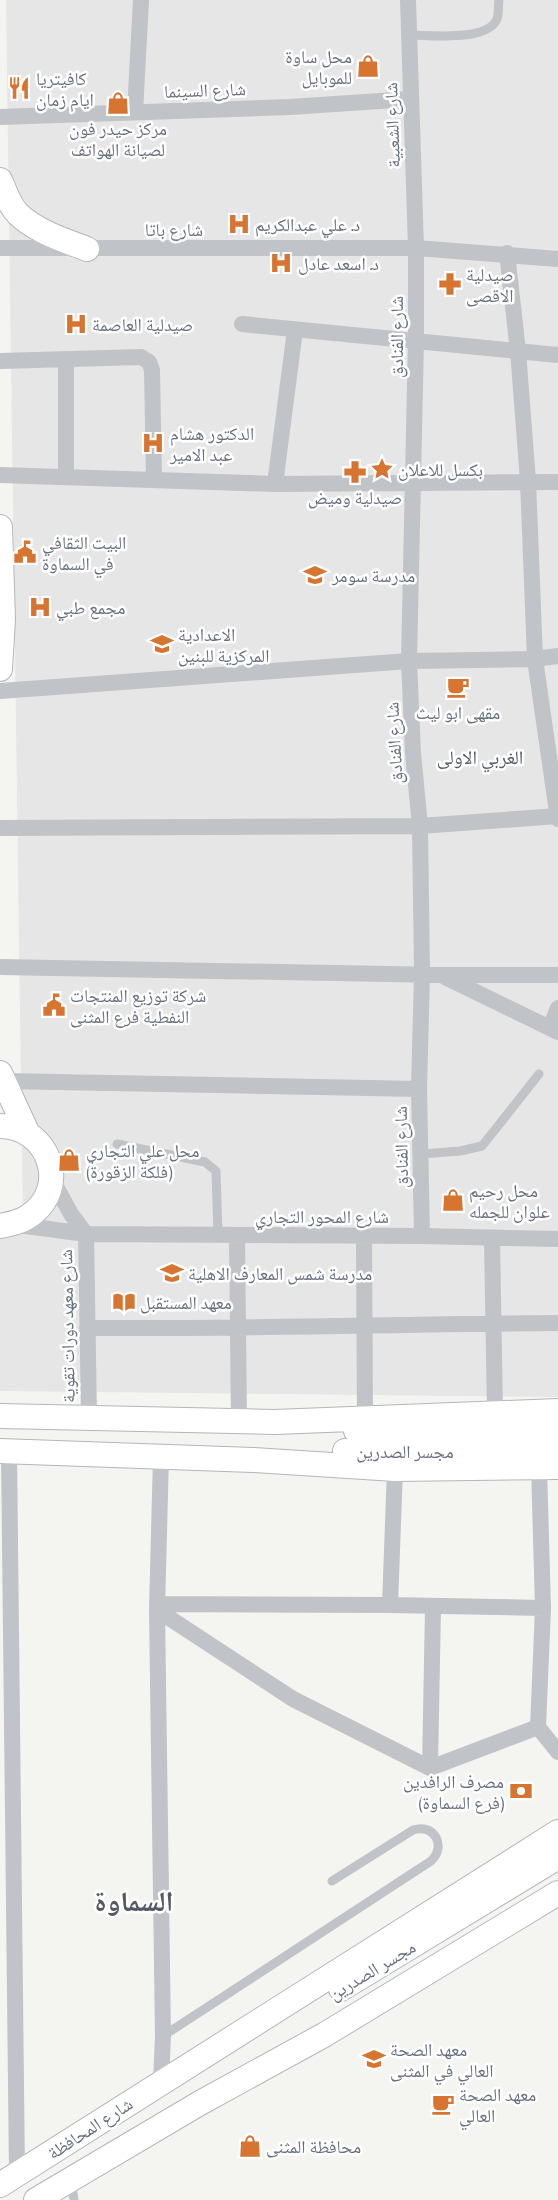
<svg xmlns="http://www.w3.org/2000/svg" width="558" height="2200" font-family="'PT Sans Narrow','Noto Naskh Arabic',sans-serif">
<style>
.built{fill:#e5e6e5}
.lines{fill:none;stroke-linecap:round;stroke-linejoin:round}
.secondary-casing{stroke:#b3b6bb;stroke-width:26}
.lane{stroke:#c0c3c7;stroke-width:9}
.street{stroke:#c0c3c7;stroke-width:16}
.secondary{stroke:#fff;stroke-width:24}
.labels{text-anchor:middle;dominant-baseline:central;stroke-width:5;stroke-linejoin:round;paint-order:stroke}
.poi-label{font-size:18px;fill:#667080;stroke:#fff;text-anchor:start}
.street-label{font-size:18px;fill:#667080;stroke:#fff}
.neighbourhood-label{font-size:19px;fill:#535a66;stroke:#fff}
.town-label{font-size:28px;font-weight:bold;fill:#535a66;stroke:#fff}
</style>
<rect width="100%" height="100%" fill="#f4f5f1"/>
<path class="built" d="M 6,0 L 558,0 L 558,1397 L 0,1391 L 0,1227 L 23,1228 Z"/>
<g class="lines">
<defs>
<path id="secondary" d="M 0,180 C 5,191 9,205 18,214 C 37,232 64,240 87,249
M 0,527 L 3,619 L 0,669
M 0,1073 L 27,1132
M 0,1126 C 49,1126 71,1188 29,1216 C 21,1222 10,1224 0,1226
M 0,1416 L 275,1422 L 558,1411
M 356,1431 L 389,1433 L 558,1432
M 0,1451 L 253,1460 L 395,1469 L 558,1467
M 345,1451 L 558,1450
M 341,1989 L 558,1857
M 0,2185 L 558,1832
M 36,2200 L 200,2103 L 324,2035 L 558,1893"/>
</defs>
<use href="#secondary" class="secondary-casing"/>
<path class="lane" d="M 409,35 C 431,35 487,42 497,19 C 499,14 498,6 499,0
M 117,1144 L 205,1162 L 216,1171 L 218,1236
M 422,1154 L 460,1151 L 482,1146 L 539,1074
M 163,2036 L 431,1861 C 447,1846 434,1823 413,1830 L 332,1881
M 71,2181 L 74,2200"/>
<path class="street" d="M 408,0 L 416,248 L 416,340 L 409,661 L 413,753 L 420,826 L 422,974 L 419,1089 L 422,1236
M 135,112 L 141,0
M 0,117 L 290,107 L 410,99
M 0,248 L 416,248 L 558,259
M 507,253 L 518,351 L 528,481 L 535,659 L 558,819
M 242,324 L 558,355
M 66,360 L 66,477
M 0,361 L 141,357 L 149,362 L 152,370 L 154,480
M 0,475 L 275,484 L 558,482
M 275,484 L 295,330
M 0,691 L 409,661 L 535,659 L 558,656
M 0,828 L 420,826 L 558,816
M 0,967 L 441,975 L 558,975
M 445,977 L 558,1032
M 550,1028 L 558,1008
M 3,1081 L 419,1089
M 52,1179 L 71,1214 L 86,1234
M 11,1224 L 86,1234 L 422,1236 L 558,1239
M 86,1234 L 89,1416
M 237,1236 L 239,1422
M 364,1236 L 365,1418
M 492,1239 L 495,1413
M 87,1328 C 244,1329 401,1324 558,1323
M 9,1452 L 17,2175
M 161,1456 L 157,1610 L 163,2036 L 161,2082
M 539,1467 L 543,1608 L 538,1727 L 558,1752
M 157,1604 L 390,1605 L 543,1608
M 390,1605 L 395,1469
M 157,1610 L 293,1699 L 430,1768 L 538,1727
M 430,1768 L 433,1607"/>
<use href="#secondary" class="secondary"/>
</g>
<defs>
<symbol id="shop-bare" viewBox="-9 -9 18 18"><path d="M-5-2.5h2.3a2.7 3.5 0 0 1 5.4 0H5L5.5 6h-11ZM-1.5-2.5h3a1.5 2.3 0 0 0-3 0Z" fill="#d67430" stroke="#fff" stroke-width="2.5" paint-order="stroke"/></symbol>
<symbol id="restaurant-bare" viewBox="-9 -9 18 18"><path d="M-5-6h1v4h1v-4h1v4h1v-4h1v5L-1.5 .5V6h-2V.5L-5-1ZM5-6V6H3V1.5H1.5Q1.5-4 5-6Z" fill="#d67430" stroke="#fff" stroke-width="2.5" paint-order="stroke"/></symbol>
<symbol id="hospital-bare" viewBox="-9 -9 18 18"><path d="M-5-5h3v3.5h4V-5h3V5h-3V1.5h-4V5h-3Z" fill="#d67430" stroke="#fff" stroke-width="2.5" paint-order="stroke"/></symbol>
<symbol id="pharmacy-bare" viewBox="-9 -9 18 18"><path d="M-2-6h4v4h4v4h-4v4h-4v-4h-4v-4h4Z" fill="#d67430" stroke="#fff" stroke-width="2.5" paint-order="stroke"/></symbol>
<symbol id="sight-bare" viewBox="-9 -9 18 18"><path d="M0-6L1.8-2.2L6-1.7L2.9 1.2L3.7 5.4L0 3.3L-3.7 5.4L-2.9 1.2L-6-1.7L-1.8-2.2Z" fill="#d67430" stroke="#fff" stroke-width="2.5" paint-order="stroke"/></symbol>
<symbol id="civic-bare" viewBox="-9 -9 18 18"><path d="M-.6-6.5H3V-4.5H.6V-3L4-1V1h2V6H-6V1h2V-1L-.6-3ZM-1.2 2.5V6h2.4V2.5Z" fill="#d67430" stroke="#fff" stroke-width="2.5" paint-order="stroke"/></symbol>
<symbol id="school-bare" viewBox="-9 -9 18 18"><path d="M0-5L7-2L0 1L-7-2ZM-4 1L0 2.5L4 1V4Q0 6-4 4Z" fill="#d67430" stroke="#fff" stroke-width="2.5" paint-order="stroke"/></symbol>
<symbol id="cafe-bare" viewBox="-9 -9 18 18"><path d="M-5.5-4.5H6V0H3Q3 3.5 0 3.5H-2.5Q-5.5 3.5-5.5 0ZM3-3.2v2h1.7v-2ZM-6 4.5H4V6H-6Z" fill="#d67430" stroke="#fff" stroke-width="2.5" paint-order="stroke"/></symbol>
<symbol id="library-bare" viewBox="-9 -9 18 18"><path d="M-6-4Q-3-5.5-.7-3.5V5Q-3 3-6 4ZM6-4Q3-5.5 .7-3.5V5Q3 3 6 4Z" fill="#d67430" stroke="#fff" stroke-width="2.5" paint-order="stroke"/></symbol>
<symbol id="bank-bare" viewBox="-9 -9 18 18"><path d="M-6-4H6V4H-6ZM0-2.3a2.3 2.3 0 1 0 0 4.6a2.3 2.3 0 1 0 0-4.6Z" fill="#d67430" stroke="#fff" stroke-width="2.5" paint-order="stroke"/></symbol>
<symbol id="university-bare" viewBox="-9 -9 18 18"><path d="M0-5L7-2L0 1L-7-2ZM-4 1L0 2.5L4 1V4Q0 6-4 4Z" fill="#d67430" stroke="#fff" stroke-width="2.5" paint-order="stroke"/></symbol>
</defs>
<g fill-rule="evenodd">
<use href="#shop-bare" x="352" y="50" width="32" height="32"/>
<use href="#restaurant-bare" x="3" y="72" width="32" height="32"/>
<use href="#shop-bare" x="102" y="87" width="32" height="32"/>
<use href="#hospital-bare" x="223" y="208" width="32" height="32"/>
<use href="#hospital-bare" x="265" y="247" width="32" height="32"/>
<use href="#pharmacy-bare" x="434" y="268" width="32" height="32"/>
<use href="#hospital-bare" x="60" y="308" width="32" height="32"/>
<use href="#hospital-bare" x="137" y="427" width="32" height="32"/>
<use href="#sight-bare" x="366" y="453" width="32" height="32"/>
<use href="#pharmacy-bare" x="339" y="456" width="32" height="32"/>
<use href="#civic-bare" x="9" y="536" width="32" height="32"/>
<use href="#school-bare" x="299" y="559" width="32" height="32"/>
<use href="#hospital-bare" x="24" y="591" width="32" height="32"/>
<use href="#school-bare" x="146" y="628" width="32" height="32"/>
<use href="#cafe-bare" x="442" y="671" width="32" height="32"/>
<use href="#civic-bare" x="38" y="989" width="32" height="32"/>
<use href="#shop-bare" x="53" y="1144" width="32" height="32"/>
<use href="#shop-bare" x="437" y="1184" width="32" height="32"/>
<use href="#school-bare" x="156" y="1257" width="32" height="32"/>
<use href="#library-bare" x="108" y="1286" width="32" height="32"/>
<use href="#bank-bare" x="505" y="1775" width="32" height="32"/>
<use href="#university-bare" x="358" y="2043" width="32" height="32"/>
<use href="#cafe-bare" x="427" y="2088" width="32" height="32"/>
<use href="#shop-bare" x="234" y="2130" width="32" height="32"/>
</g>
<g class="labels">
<g class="poi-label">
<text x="352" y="56" text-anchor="end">محل ساوة<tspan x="352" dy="21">للموبايل</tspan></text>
<text x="36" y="78">كافيتريا<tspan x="36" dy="21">ايام زمان</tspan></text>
<text x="118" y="128" text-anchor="middle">مركز حيدر فون<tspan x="118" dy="21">لصيانة الهواتف</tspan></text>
<text x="255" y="224">د. علي عبدالكريم</text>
<text x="298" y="263">د. اسعد عادل</text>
<text x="466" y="274">صيدلية<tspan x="466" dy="21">الاقصى</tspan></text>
<text x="92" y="324">صيدلية العاصمة</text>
<text x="170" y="433">الدكتور هشام<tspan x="170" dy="21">عبد الامير</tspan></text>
<text x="398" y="469">بكسل للاعلان</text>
<text x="355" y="497" text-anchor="middle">صيدلية وميض</text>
<text x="42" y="542">البيت الثقافي<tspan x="42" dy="21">في السماوة</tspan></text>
<text x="332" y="575">مدرسة سومر</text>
<text x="56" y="607">مجمع طبي</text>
<text x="178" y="634">الاعدادية<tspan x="178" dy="21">المركزية للبنين</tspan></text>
<text x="458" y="712" text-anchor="middle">مقهى ابو ليث</text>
<text x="70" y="995">شركة توزيع المنتجات<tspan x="70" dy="21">النفطية فرع المثنى</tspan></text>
<text x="86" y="1150">محل علي التجاري<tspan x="86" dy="21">(فلكة الزقورة)</tspan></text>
<text x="469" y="1190">محل رحيم<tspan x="469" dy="21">علوان للجمله</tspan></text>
<text x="188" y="1273">مدرسة شمس المعارف الاهلية</text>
<text x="140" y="1302">معهد المستقبل</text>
<text x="504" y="1781" text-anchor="end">مصرف الرافدين<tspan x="504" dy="21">(فرع السماوة)</tspan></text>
<text x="390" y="2049">معهد الصحة<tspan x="390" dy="21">العالي في المثنى</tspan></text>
<text x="459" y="2094">معهد الصحة<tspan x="459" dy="21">العالي</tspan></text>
<text x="266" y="2146">محافظة المثنى</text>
</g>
<g class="street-label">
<text transform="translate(205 90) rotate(-2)">شارع السينما</text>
<text transform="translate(392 125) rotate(-92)">شارع الشعبية</text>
<text x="174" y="229">شارع باتا</text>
<text transform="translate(396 337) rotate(-90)">شارع الفنادق</text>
<text transform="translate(394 743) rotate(-93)">شارع الفنادق</text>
<text transform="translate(401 1147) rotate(-91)">شارع الفنادق</text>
<text x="322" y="1216">شارع المحور التجاري</text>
<text transform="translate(67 1326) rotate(-91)">شارع معهد دورات تقوية</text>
<text x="405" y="1451">مجسر الصدرين</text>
<text transform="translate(372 1970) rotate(-31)">مجسر الصدرين</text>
<text transform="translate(90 2128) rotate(-33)">شارع المحافظة</text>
</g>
<g class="neighbourhood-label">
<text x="480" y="757">الغربي الاولى</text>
</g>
<g class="town-label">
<text x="134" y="1900">السماوة</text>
</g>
</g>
</svg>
